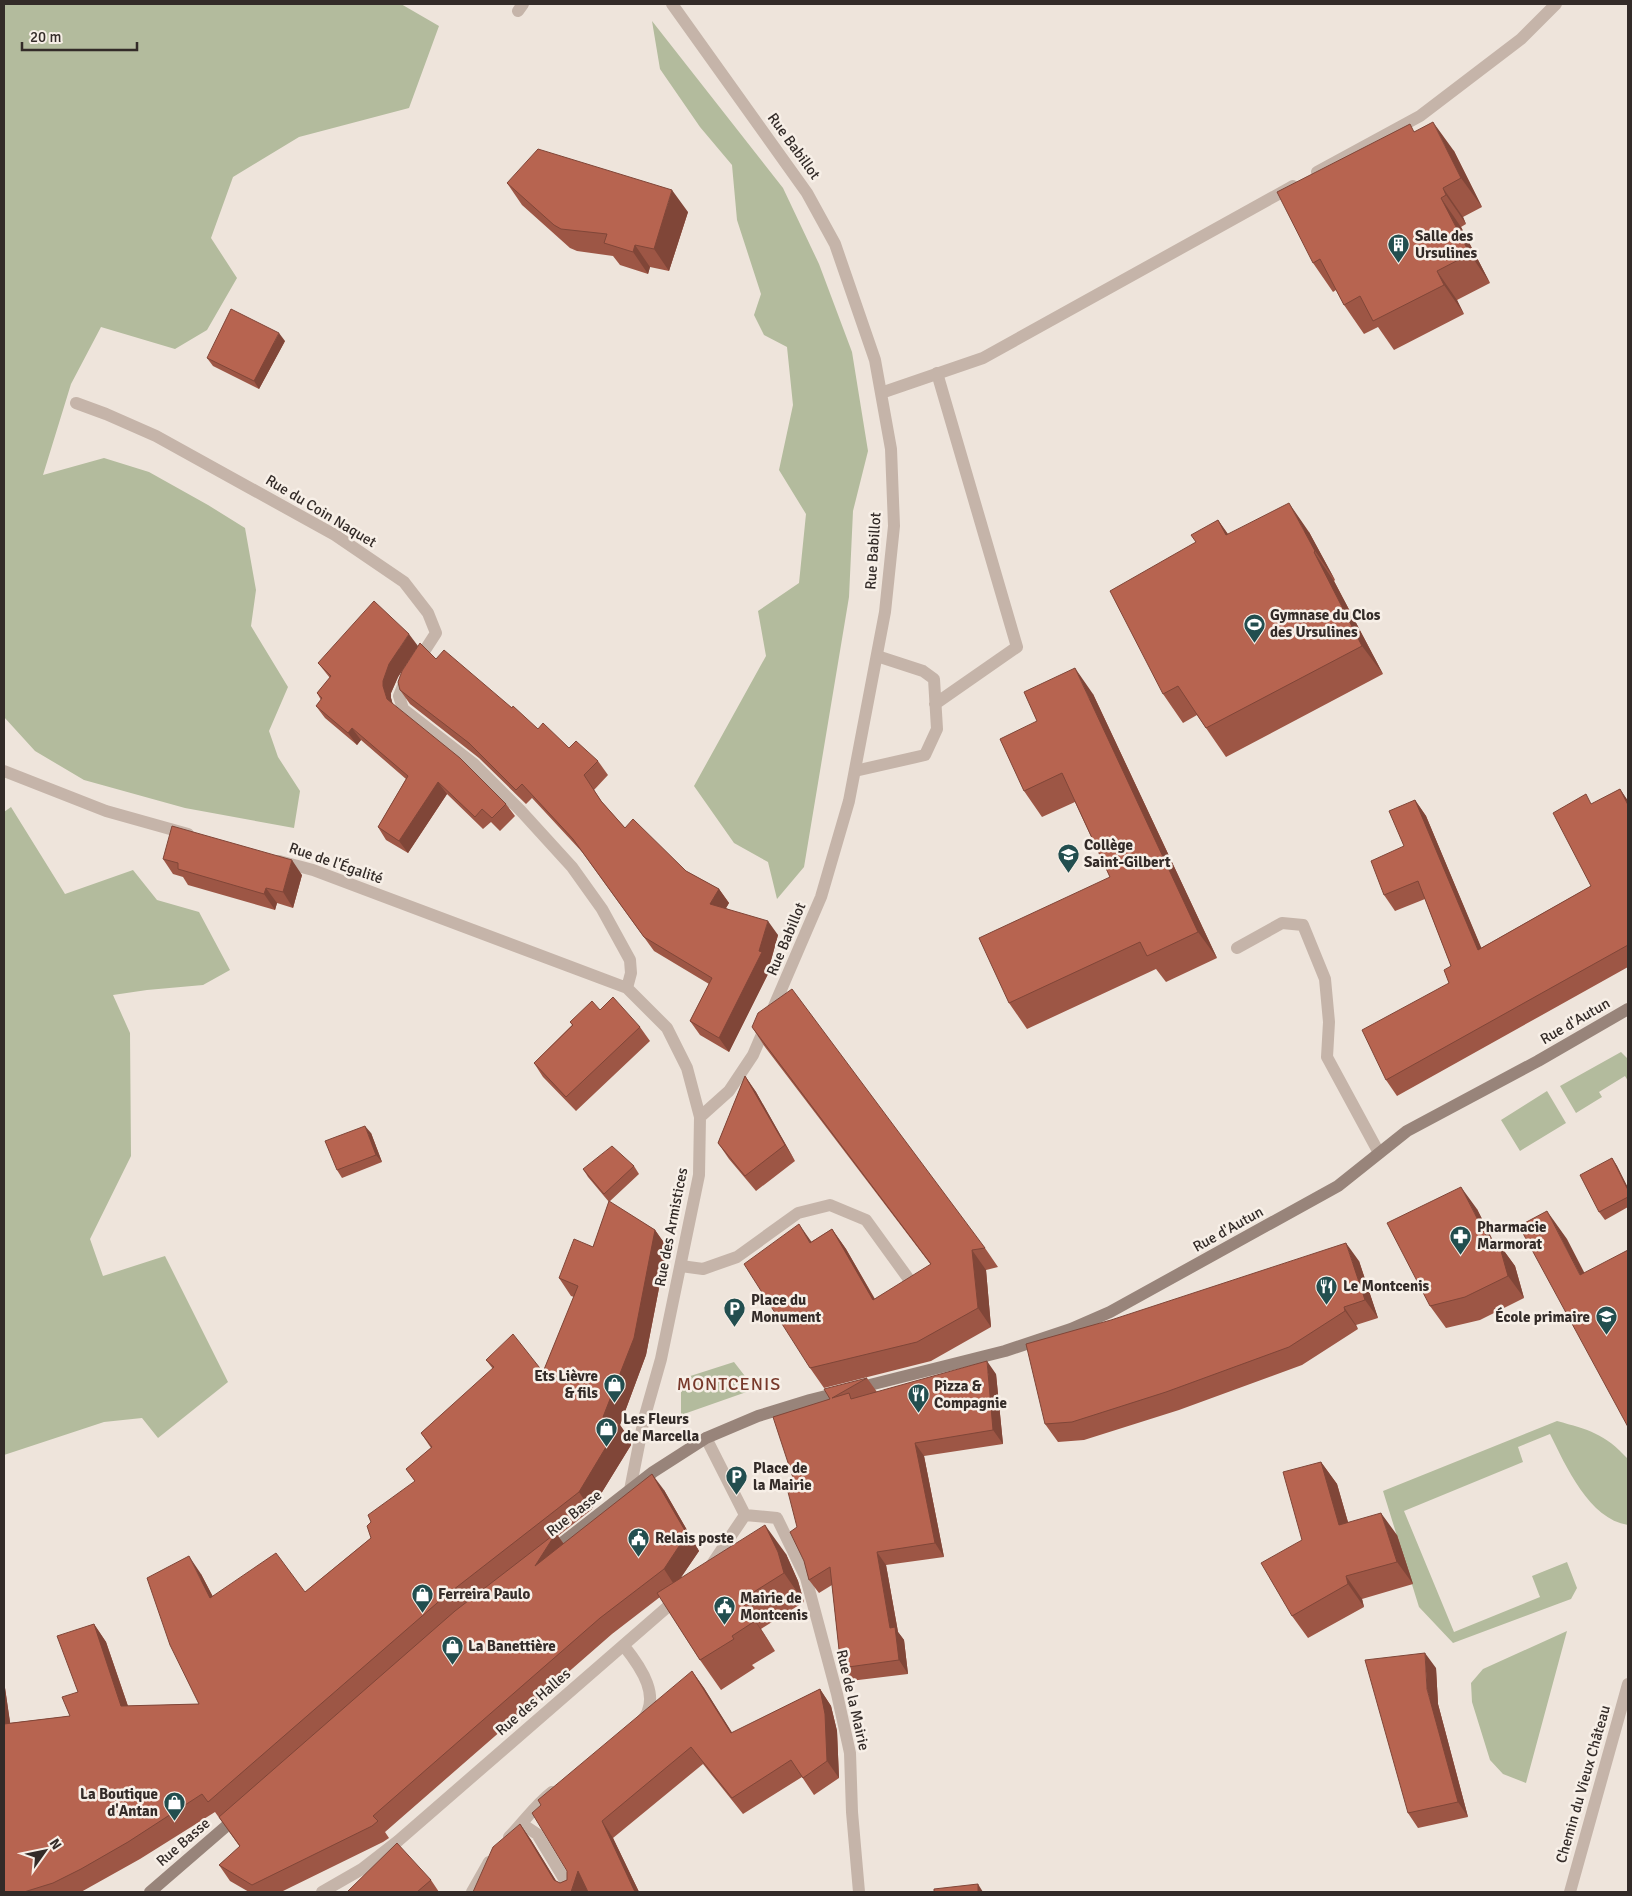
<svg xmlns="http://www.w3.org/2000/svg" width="1632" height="1896" font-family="Signika,sans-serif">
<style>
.green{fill:#b3bb9d}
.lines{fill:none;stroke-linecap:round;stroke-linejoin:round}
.service{stroke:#c5b4a9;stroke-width:12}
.minor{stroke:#c5b4a9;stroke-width:12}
.secondary{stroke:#98847a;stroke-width:12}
.wall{fill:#9d5645}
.shaded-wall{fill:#804638}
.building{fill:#b76450;stroke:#804638}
.labels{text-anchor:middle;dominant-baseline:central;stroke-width:5;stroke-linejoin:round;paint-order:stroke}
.street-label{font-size:15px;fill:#332b28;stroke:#f7efe7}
.poi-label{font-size:15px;font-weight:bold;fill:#332b28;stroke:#f7efe7;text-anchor:start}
.quarter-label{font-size:18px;letter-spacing:1px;fill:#78392b;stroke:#f7efe7}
</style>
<rect width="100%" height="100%" fill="#eee4db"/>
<path class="green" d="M 4,4 L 401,4 L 439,26 L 409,108 L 299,137 L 233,177 L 211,238 L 237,278 L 207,330 L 175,349 L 101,327 L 71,384 L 43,475 L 104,458 L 149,472 L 208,505 L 245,528 L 256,590 L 251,626 L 288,687 L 269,731 L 278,757 L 300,791 L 294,828 L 185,808 L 84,780 L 35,751 L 4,717 Z
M 652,21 L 783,188 L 819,264 L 852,352 L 868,451 L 853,511 L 849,597 L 804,867 L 777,899 L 768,862 L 734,843 L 694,786 L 766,656 L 758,611 L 799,583 L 806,514 L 779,470 L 793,405 L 787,347 L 764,335 L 754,315 L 761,294 L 737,220 L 732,165 L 700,127 L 660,69 Z
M 11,807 L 65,894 L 133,870 L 157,900 L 199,912 L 230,970 L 203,985 L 147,990 L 113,995 L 130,1033 L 131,1156 L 90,1239 L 103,1276 L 165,1256 L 228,1382 L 158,1438 L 142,1418 L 104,1422 L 4,1455 L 4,812 Z
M 1621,1052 L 1628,1059 L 1628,1081 L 1625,1076 L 1599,1092 L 1602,1097 L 1576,1113 L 1560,1086 Z
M 1547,1091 L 1566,1123 L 1520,1151 L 1501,1120 Z
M 734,1362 L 755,1389 L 681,1415 L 681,1379 Z
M 1557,1421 C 1589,1430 1604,1433 1628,1459 L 1628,1525 C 1589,1519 1566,1466 1550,1434 L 1518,1447 L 1523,1462 L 1404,1511 L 1454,1632 L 1540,1597 L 1532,1576 L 1567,1562 L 1577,1588 L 1571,1599 L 1453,1643 L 1419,1607 L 1383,1491 Z
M 1567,1631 L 1526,1783 L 1503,1774 L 1490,1760 L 1472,1702 L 1471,1683 L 1483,1669 Z"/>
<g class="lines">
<path class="service" d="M 518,11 L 523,4
M 935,704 L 1017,647 L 937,373
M 855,771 L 925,755 L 937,729 L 934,679 L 923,671 L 877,656
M 681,1266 L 703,1269 L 737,1257 L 798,1213 L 830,1205 L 866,1220 L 908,1278"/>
<path class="minor" d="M 672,4 L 807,193 L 835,244 L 875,360 L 891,449 L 894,526 L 885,612 L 849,801 L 821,897 L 753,1055 L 729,1091 L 700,1117
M 1317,172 L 1420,116 L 1521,39 L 1556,4
M 881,393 L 983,358 L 1293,186
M 76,403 L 106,414 L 156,436 L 335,535 L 404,582 L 428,613 L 436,633 L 405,681 L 399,696 L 403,709 L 474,764 L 521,811 L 572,867 L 602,909 L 630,960 L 631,973 L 627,988
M 4,771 L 106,811 L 188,834
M 279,861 L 313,870 L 627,988 L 667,1028 L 687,1068 L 700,1117 L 699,1175 L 661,1359 L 644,1419 L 630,1490
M 1237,948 L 1282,923 L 1303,925 L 1325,979 L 1329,1022 L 1327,1057 L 1379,1153
M 706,1438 L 745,1515 L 777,1518 L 806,1578 L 837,1694 L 850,1753 L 852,1812 L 859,1892
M 710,1567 L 745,1515
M 624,1646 C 640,1666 664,1699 640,1723
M 522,1824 L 537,1834 L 572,1892
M 509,1837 C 524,1822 535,1805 552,1792
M 322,1892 L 362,1869 L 398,1841 L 680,1596
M 472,1892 L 489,1862
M 1570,1892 L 1628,1684"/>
<path class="secondary" d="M 549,1553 L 653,1472 L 706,1438 L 758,1416 L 810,1400 L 1005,1351 L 1071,1329 L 1110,1312 L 1338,1186 L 1407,1131 L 1538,1061 L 1628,1009
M 150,1892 L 238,1816"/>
</g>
<path class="wall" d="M 1415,131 L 1454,151 L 1482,207 L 1463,217 L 1466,224 L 1461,227 L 1490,283 L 1457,300 L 1464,314 L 1394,350 L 1378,327 L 1364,334 L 1344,305 L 1336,290 L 1333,292 L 1313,263 Z
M 507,183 L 688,212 L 669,271 L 650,267 L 648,274 L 620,265 L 613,256 L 577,251 L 570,248 L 522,205 Z
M 285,341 L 259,389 L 213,366 L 207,358 Z
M 1218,520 L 1228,534 L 1309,532 L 1335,580 L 1334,581 L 1383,674 L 1226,757 L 1197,715 L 1183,723 L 1163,694 Z
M 418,646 L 398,677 L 391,693 L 391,698 L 393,705 L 506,804 L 515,816 L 500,831 L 491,822 L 483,829 L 447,794 L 408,853 L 386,840 L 378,827 L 406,779 L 361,740 L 357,745 L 325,718 L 316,706 L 321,700 L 317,693 L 330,678 L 318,663 Z
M 436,659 L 512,708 L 538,729 L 569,748 L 598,761 L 608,775 L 594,790 L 602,802 L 625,828 L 686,871 L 719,889 L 729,903 L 726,908 L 778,935 L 770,964 L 772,966 L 729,1052 L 700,1035 L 690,1021 L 709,984 L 654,951 L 583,853 L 532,798 L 526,804 L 479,758 L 410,704 L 400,690 Z
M 1093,694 L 1217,958 L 1166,982 L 1156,969 L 1027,1029 L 1009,1003 L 1110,877 L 1075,802 L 1042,817 L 1024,791 Z
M 1620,789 L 1628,801 L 1628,967 L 1397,1096 L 1386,1080 L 1449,983 L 1451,966 L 1425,899 L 1395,911 L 1384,895 L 1404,846 L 1415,800 L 1426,816 L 1481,948 L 1591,886 L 1593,804 Z
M 163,859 L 302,875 L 293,908 L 277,903 L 275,910 L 188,885 L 183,877 L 173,874 Z
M 600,1010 L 640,1027 L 650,1041 L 576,1111 L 543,1077 L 534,1063 L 572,1025 L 570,1022 Z
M 752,1027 L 985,1248 L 998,1267 L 986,1270 L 991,1327 L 931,1361 L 824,1388 L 810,1368 L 811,1242 L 832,1229 L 846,1249 L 875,1299 L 931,1265 L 765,1047 Z
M 745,1076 L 756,1092 L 795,1161 L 756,1191 L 729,1159 L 718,1143 Z
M 371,1133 L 382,1162 L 342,1178 L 337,1170 Z
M 1612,1158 L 1617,1166 L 1628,1188 L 1628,1207 L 1605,1220 L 1599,1212 Z
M 634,1166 L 639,1174 L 609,1202 L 655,1230 L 667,1247 L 646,1355 L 620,1425 L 631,1441 L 631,1445 L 591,1510 L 558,1536 L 564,1544 L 664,1490 L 699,1551 L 680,1579 L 786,1554 L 798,1581 L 804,1602 L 761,1629 L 775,1651 L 752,1665 L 755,1668 L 721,1690 L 700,1660 L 660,1597 L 612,1634 L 385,1832 L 389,1838 L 383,1842 L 281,1892 L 249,1892 L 230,1881 L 219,1865 L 240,1847 L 215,1812 L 140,1859 L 81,1892 L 4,1892 L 4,1681 L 10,1723 L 70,1716 L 78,1692 L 94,1624 L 106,1642 L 128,1706 L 199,1704 L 201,1574 L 213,1597 L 305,1592 L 371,1538 L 415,1481 L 406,1469 L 431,1448 L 421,1433 L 493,1369 L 486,1360 L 543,1372 L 574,1297 L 571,1296 L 559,1278 L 593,1247 L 609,1202 L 588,1177 L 583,1169 Z
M 1477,1209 L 1495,1246 L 1499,1244 L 1515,1266 L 1524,1298 L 1480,1320 L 1446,1328 L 1430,1306 Z
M 1359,1261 L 1378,1318 L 1356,1325 L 1358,1329 L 1302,1365 L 1179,1410 L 1084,1440 L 1058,1442 L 1045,1424 Z
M 996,1374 L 1003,1444 L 924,1456 L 944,1557 L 886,1565 L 898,1632 L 904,1640 L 908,1674 L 850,1681 L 841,1668 L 832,1585 L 819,1593 L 809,1580 L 797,1527 L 830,1399 L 867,1378 L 877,1392 Z
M 1321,1462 L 1337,1484 L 1348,1522 L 1397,1535 L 1413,1584 L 1362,1599 L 1364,1607 L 1308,1638 L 1292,1616 L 1302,1540 Z
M 1436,1668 L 1438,1704 L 1468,1817 L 1418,1828 L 1408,1813 Z
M 692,1671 L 704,1688 L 732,1733 L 820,1689 L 831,1706 L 837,1731 L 839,1778 L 814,1795 L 802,1777 L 743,1814 L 703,1764 L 613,1838 L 639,1892 L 473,1892 L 520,1824 L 531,1840 L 556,1881 L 560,1883 L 567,1880 Z
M 431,1880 L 439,1892 L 347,1892 Z"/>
<path class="shaded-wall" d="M 1433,122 L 1454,151 L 1482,207 L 1461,178 Z
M 1443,188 L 1463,217 L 1466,224 L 1446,195 Z
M 672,190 L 688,212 L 669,271 L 654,249 Z
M 1441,198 L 1461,227 L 1490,283 L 1470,254 Z
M 635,245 L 650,267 L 648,274 L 633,252 Z
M 1437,271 L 1457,300 L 1464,314 L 1444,285 Z
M 279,333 L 285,341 L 259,389 L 254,381 Z
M 1289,503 L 1309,532 L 1335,580 L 1315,551 Z
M 1218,520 L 1238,549 L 1226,535 Z
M 1314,552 L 1334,581 L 1383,674 L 1362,646 Z
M 409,634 L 418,646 L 398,677 L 391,693 L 391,698 L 395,712 L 387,699 L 383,686 L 383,681 L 389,664 Z
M 1075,668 L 1093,694 L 1217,958 L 1198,932 Z
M 352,728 L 361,740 L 357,745 L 348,733 Z
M 438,782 L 447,794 L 408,853 L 399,841 Z
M 1620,789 L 1628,801 L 1628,805 Z
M 1415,800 L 1426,816 L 1489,966 L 1478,950 Z
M 292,860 L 302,875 L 293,908 L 283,892 Z
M 266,888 L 277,903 L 275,910 L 264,894 Z
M 719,889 L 729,903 L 720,918 L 710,904 Z
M 768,921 L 778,935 L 770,964 L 772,966 L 729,1052 L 719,1038 L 759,951 Z
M 745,1076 L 756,1092 L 795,1161 L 785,1145 Z
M 365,1126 L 371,1133 L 382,1162 L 376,1155 Z
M 1612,1158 L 1617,1166 L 1628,1188 L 1628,1190 Z
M 1461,1187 L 1477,1209 L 1505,1264 L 1499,1244 L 1515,1266 L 1524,1298 L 1508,1276 L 1492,1247 Z
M 1547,1211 L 1567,1239 L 1600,1303 L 1580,1275 Z
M 799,1224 L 813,1244 L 810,1243 Z
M 832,1229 L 846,1249 L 886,1319 L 873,1300 Z
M 655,1230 L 667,1247 L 646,1355 L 620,1425 L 631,1441 L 631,1445 L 591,1510 L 579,1492 L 603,1417 Z
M 1346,1243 L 1359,1261 L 1378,1318 L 1365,1300 Z
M 972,1250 L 986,1270 L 991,1327 L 978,1308 Z
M 1344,1307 L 1356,1325 L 1358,1329 L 1345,1311 Z
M 987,1361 L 996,1374 L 1003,1444 L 993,1430 Z
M 915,1443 L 924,1456 L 944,1557 L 935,1543 Z
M 1321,1462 L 1337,1484 L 1355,1547 L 1339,1525 Z
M 652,1474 L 664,1490 L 699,1551 L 675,1586 L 664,1569 Z
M 1381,1513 L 1397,1535 L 1413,1584 L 1397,1562 Z
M 765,1525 L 786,1554 L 798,1581 L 804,1602 L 784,1573 Z
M 556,1533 L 567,1549 L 535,1566 Z
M 877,1552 L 886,1565 L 898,1632 L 904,1640 L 908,1674 L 899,1660 L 890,1628 Z
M 189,1556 L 201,1574 L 223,1616 L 210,1598 Z
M 1346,1576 L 1362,1599 L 1364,1607 L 1348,1584 Z
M 741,1600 L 761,1629 L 775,1651 Z
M 94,1624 L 106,1642 L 134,1724 L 121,1706 Z
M 1425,1653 L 1436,1668 L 1438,1704 L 1468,1817 L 1458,1802 L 1427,1689 Z
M 692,1671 L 704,1688 L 743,1750 L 731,1733 Z
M 4,1681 L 13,1742 L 4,1729 Z
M 820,1689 L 831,1706 L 837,1731 L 839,1778 L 827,1761 Z
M 602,1821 L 613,1838 L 639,1892 L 635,1892 Z
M 520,1824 L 531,1840 L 563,1892 L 554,1880 Z
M 578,1871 L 588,1892 L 571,1892 Z
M 978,1884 L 983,1892 L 978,1892 Z"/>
<path class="building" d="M 1433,122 L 1461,178 L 1443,188 L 1446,195 L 1441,198 L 1470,254 L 1437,271 L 1444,285 L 1373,321 L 1360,296 L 1344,305 L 1320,259 L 1313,263 L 1277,192 L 1410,124 L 1414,132 Z
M 538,149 L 672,190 L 654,249 L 635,245 L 633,252 L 604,243 L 607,234 L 561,229 L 554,225 L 507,183 Z
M 231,309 L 279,333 L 254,381 L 207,358 Z
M 1289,503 L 1315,551 L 1314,552 L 1362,646 L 1206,728 L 1178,686 L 1163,694 L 1110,591 L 1196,542 L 1191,535 L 1218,520 L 1226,535 Z
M 374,601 L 409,634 L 389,664 L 383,681 L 383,686 L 387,699 L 460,758 L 506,804 L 492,818 L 482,809 L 475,817 L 438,782 L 399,841 L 378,827 L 408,776 L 352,728 L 348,733 L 316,706 L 322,698 L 317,693 L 331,676 L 318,663 Z
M 420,643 L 436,659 L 444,650 L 512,708 L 513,706 L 538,729 L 543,723 L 569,748 L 576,741 L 598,761 L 584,775 L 601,801 L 625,828 L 633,819 L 686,871 L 719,889 L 710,904 L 768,921 L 759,951 L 762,952 L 719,1038 L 690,1021 L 712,978 L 644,937 L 573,839 L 522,784 L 516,790 L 469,743 L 400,690 L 398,682 L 402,671 Z
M 1075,668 L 1198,932 L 1147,956 L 1140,942 L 1009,1003 L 979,938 L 1110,877 L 1062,773 L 1024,791 L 1000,739 L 1037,721 L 1024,692 Z
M 1620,789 L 1628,805 L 1628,945 L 1386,1080 L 1362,1030 L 1449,983 L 1444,970 L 1451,966 L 1418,881 L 1384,895 L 1371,861 L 1404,846 L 1389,811 L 1415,800 L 1478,950 L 1591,886 L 1553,813 L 1586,794 L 1591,804 Z
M 172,826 L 292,860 L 283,892 L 266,888 L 264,894 L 178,869 L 178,863 L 163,859 Z
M 792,989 L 985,1248 L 972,1250 L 978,1308 L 917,1342 L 810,1368 L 744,1264 L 799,1224 L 810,1243 L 832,1229 L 873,1300 L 931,1264 L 752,1027 L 758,1013 Z
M 613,997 L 640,1027 L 566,1097 L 534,1063 L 573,1025 L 570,1022 L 592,1001 L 600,1010 Z
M 745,1076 L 785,1145 L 745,1176 L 718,1143 Z
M 365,1126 L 376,1155 L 337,1170 L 325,1141 Z
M 612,1146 L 634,1166 L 604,1194 L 583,1169 Z
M 1612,1158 L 1628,1190 L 1628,1197 L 1599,1212 L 1580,1175 Z
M 1461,1187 L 1492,1247 L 1499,1244 L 1508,1276 L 1465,1297 L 1430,1306 L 1387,1223 Z
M 609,1201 L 655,1230 L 634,1338 L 603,1417 L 619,1424 L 618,1427 L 579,1492 L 444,1597 L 208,1802 L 202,1794 L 128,1842 L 81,1869 L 53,1883 L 24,1892 L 4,1892 L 4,1724 L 70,1716 L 62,1697 L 78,1692 L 57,1636 L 94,1624 L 121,1706 L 199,1704 L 170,1645 L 147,1578 L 189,1556 L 210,1598 L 276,1553 L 305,1592 L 371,1538 L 367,1526 L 371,1522 L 368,1515 L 415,1481 L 406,1469 L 432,1447 L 421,1433 L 494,1367 L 486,1360 L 513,1334 L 543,1372 L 578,1286 L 559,1278 L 574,1239 L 593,1247 Z
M 1547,1211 L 1580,1275 L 1628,1250 L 1628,1427 L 1519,1226 Z
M 1346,1243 L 1365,1300 L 1344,1307 L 1345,1311 L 1289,1347 L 1166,1392 L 1072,1422 L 1045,1424 L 1026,1344 L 1111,1320 Z
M 987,1361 L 993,1430 L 915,1443 L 935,1543 L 877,1552 L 890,1628 L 895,1627 L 899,1660 L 841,1668 L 830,1567 L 809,1580 L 804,1561 L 790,1532 L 797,1527 L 788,1492 L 797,1490 L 773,1417 L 830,1399 L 824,1389 L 867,1378 L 832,1398 L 849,1393 L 851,1399 Z
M 1321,1462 L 1339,1525 L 1381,1513 L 1397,1562 L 1346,1576 L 1348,1584 L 1292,1616 L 1261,1563 L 1302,1540 L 1283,1472 Z
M 652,1474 L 687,1534 L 664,1569 L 600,1618 L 373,1816 L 378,1821 L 372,1826 L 252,1885 L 219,1865 L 240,1846 L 219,1817 L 455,1611 L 556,1533 L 535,1566 Z
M 765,1525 L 778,1552 L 784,1573 L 741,1600 L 755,1621 L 732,1636 L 734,1639 L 700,1660 L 657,1593 Z
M 1425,1653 L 1427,1689 L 1458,1802 L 1408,1813 L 1365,1660 Z
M 692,1671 L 731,1733 L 820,1689 L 825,1714 L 827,1761 L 803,1778 L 791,1760 L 732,1798 L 691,1747 L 602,1821 L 635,1892 L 588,1892 L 578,1871 L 571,1892 L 473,1892 L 493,1847 L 520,1824 L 554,1880 L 560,1883 L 567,1880 L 567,1871 L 532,1813 L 541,1805 L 538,1800 Z
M 397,1843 L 431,1880 L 417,1892 L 347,1892 Z
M 978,1884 L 978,1892 L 934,1892 L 934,1889 Z"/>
<defs>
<symbol id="building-pin" viewBox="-11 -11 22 30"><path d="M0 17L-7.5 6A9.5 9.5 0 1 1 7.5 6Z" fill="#224e4f" stroke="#f7efe7"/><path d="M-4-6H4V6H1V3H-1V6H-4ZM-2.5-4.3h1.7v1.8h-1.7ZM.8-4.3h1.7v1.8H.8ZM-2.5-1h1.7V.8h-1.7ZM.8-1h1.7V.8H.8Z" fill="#fff"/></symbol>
<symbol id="stadium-pin" viewBox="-11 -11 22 30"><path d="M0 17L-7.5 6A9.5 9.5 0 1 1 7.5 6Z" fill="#224e4f" stroke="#f7efe7"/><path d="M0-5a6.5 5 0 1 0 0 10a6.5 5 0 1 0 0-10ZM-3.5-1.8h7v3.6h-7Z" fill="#fff"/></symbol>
<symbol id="school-pin" viewBox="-11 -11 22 30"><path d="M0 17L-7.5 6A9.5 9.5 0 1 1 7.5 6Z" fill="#224e4f" stroke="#f7efe7"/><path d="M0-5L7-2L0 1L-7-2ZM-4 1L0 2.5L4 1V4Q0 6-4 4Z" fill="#fff"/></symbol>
<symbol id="pharmacy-pin" viewBox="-11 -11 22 30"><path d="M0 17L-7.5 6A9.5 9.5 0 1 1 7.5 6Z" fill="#224e4f" stroke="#f7efe7"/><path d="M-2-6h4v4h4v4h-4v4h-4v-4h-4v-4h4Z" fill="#fff"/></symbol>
<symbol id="restaurant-pin" viewBox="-11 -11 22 30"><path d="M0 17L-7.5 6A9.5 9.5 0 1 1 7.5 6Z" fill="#224e4f" stroke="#f7efe7"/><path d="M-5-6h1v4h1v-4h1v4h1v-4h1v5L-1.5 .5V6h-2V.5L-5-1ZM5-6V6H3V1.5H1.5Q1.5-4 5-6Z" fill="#fff"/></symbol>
<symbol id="parking-pin" viewBox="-11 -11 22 30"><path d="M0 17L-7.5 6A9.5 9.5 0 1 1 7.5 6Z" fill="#224e4f" stroke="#f7efe7"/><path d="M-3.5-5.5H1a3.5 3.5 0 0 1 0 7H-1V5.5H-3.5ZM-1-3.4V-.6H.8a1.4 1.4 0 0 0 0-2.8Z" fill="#fff"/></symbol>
<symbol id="shop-pin" viewBox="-11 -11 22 30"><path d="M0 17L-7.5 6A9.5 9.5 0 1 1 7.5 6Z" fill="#224e4f" stroke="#f7efe7"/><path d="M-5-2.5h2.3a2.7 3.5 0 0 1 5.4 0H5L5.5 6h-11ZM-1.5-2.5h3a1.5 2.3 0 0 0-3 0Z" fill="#fff"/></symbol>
<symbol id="civic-pin" viewBox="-11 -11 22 30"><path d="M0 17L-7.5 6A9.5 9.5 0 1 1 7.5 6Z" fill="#224e4f" stroke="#f7efe7"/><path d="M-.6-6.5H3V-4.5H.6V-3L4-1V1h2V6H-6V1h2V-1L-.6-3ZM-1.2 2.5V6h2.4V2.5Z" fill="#fff"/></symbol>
</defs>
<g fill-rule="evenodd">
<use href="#building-pin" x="1386" y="232" width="25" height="34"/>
<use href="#stadium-pin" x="1242" y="612" width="25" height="34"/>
<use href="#school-pin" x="1056" y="842" width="25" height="34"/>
<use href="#pharmacy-pin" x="1448" y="1224" width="25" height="34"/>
<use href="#restaurant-pin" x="1314" y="1274" width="25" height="34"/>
<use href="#parking-pin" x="722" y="1296" width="25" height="34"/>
<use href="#school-pin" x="1594" y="1304" width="25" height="34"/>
<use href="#shop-pin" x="602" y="1372" width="25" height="34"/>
<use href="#restaurant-pin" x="906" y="1382" width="25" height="34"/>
<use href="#shop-pin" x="594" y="1416" width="25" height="34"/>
<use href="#parking-pin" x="724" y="1464" width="25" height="34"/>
<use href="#civic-pin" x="626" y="1526" width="25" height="34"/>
<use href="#shop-pin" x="410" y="1582" width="25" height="34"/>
<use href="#civic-pin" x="712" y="1594" width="25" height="34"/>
<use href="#shop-pin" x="440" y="1634" width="25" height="34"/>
<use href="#shop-pin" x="162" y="1790" width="25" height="34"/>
</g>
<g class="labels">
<g class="street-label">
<text transform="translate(794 146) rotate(54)">Rue Babillot</text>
<text transform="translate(321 511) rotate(31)">Rue du Coin Naquet</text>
<text transform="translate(873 551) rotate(-86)">Rue Babillot</text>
<text transform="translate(336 863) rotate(19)">Rue de l'Égalité</text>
<text transform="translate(786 939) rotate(-67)">Rue Babillot</text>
<text transform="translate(1575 1021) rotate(-30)">Rue d'Autun</text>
<text transform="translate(671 1227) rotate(-79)">Rue des Armistices</text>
<text transform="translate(1228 1229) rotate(-29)">Rue d'Autun</text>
<text transform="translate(574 1513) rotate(-38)">Rue Basse</text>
<text transform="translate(853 1700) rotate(77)">Rue de la Mairie</text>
<text transform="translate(533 1702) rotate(-41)">Rue des Halles</text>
<text transform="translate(1583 1784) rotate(-74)">Chemin du Vieux Château</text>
<text transform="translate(183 1842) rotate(-41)">Rue Basse</text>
</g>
<g class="poi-label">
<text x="1415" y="236">Salle des<tspan x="1415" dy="17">Ursulines</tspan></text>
<text x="1270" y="615">Gymnase du Clos<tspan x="1270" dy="17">des Ursulines</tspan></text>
<text x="1084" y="845">Collège<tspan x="1084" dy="17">Saint-Gilbert</tspan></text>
<text x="1477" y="1227">Pharmacie<tspan x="1477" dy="17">Marmorat</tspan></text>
<text x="1343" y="1286">Le Montcenis</text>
<text x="751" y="1300">Place du<tspan x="751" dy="17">Monument</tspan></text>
<text x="1590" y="1317" text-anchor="end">École primaire</text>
<text x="598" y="1376" text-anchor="end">Ets Lièvre<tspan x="598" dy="17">&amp; fils</tspan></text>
<text x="934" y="1386">Pizza &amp;<tspan x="934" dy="17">Compagnie</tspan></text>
<text x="623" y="1419">Les Fleurs<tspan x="623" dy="17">de Marcella</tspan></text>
<text x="753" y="1468">Place de<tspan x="753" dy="17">la Mairie</tspan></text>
<text x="655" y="1538">Relais poste</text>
<text x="438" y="1594">Ferreira Paulo</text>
<text x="740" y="1598">Mairie de<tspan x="740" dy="17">Montcenis</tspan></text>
<text x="468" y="1646">La Banettière</text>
<text x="158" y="1794" text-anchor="end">La Boutique<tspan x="158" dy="17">d'Antan</tspan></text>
</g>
<g class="quarter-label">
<text x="729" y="1384">MONTCENIS</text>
</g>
</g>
<rect width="1632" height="1896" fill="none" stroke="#332b28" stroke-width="10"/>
<g transform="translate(45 1851) rotate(57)" stroke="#f7efe7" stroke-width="4" paint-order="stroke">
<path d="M0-4L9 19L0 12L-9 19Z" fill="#332b28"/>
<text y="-8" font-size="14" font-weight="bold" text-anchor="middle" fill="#332b28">N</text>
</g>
<path d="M22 42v8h115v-8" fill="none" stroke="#332b28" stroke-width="2.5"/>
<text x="30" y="42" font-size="15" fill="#332b28" stroke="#f7efe7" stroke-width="4" paint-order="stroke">20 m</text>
</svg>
